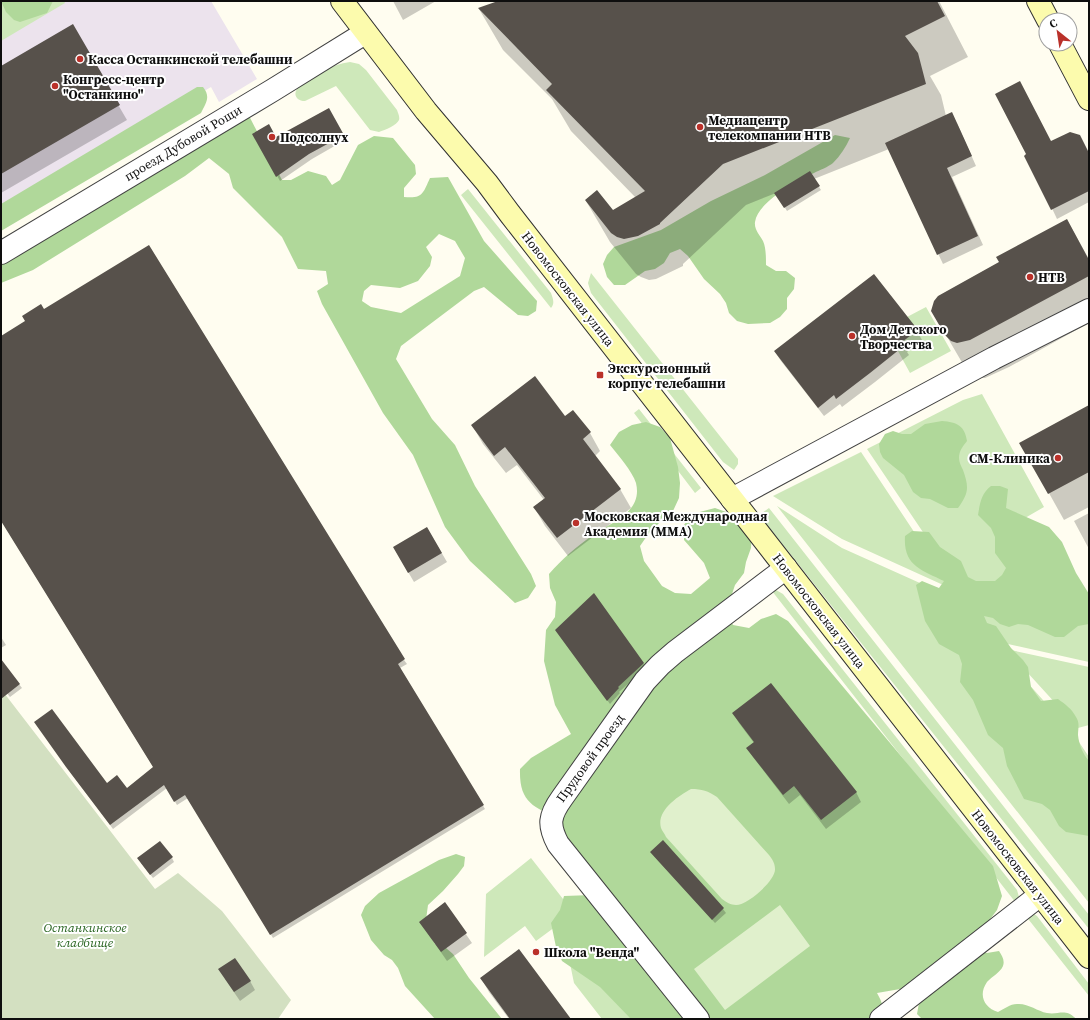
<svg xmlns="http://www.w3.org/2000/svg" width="1090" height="1020" font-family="'Source Serif 4',serif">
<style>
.industrial{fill:#ece3ed}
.green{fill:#cee8ba}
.forest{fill:#b0d89a;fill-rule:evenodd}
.cemetery{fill:#d3e0c1}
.pitch{fill:#e0f0cc}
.shadow{fill:#0003}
.building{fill:#57514b}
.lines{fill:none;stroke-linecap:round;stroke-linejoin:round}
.minor-casing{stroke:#414141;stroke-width:24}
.tertiary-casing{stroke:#414141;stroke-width:24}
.secondary-casing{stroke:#303030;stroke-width:24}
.minor{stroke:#fff;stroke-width:22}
.tertiary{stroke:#fff;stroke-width:22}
.secondary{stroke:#fcfbad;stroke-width:22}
.poi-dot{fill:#ba312a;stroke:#fff;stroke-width:1.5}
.labels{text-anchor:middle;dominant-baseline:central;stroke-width:4;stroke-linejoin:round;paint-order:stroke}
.poi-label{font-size:13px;font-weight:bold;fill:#0e0e0e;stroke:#fff;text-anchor:start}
.street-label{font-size:13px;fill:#0e0e0e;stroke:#fff}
.park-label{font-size:13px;font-style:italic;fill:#286420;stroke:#fff}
</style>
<rect width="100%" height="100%" fill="#fffdf0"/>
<path class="industrial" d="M 1,1 L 211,1 L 257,79 L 219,102 L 211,87 L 1,213 Z"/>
<path class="green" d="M 1,1 L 64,1 L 65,3 L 1,41 Z
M 350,62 L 359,64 L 366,70 L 397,110 C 398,113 400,117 399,120 C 397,125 385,130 379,132 L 370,130 L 336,86 L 305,101 C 295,101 292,92 300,86 C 315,76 331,64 350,62 Z
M 468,189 L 551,293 C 553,299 555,303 551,308 L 461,195 Z
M 591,273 L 738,459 L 738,464 L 734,470 L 723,462 L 591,293 L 588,283 Z
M 926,307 L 951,351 L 910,373 L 898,351 L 905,345 L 902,342 L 917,330 L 907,317 Z
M 982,394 L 1044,507 L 1025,518 L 1056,576 L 972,605 L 867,449 L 963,400 Z
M 639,409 L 701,488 L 695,493 L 634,413 Z
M 861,452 L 952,589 L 842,539 L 773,496 Z
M 777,506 L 842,548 L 960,601 L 993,644 L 1075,736 L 1089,757 L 1089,903 Z
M 769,508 L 1089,915 L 1089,929 L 764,521 L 759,515 Z
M 776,590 L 783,594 L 1017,890 L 1019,897 L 1016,903 L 772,591 Z
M 1089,604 L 1089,662 L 999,642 L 975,610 Z
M 1006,649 L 1089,667 L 1089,725 L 1078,728 Z
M 531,858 L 574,913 L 536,941 L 525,926 L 484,957 L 486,894 Z
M 1031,912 L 1037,916 L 1089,984 L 1089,996 L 1025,915 Z
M 567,949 L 688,1019 L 602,1019 L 574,983 Z"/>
<path class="forest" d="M 1,1 L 53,1 L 47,13 L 20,22 L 14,20 L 6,12 Z
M 197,87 L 203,87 C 211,97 206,103 201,113 L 1,231 L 1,204 Z
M 245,108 L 282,180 L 291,180 L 308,171 L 326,176 L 332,185 L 340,180 L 358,145 L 374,136 L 393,138 L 415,165 L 416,174 L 404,188 L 404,197 C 423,199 423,193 430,178 L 448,177 L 484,241 L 537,301 L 536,311 L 528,316 L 518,315 L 484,287 L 474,291 L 401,346 L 396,359 L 432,419 L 455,445 L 475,486 L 531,574 L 536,586 L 528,598 L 515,603 L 470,561 L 445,527 L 413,455 L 383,413 L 322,304 L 317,291 L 328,284 L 326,271 L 298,269 L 282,237 L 233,188 L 229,174 L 209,158 L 185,176 L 33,270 L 1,283 L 1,260 ZM 439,234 L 455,241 L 465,258 L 460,276 L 401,313 L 371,307 L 362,301 L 364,291 L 371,285 L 400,288 L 418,281 L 430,266 L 432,257 L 426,247 Z
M 835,135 L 850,138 C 846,147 840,156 833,163 C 828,167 820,170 814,173 C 797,182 758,201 755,222 C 754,230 760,235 763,241 C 766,247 766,258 766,265 L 776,271 L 786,271 L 795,278 L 794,289 L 787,298 L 787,309 L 780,317 L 770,323 L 748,324 L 737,321 L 729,313 L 726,303 L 720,294 L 704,279 L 688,256 L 680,249 L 670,253 L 664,263 L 655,269 L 645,271 L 625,285 L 614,285 L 607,277 L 603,264 L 607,255 L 614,247 L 661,230 L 711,201 L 765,175 Z
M 942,421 C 957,422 965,426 967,441 C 963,446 959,451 959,458 C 959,462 961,466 963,470 C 969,487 969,493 958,508 L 948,508 L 930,499 L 921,498 L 913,492 L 904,475 L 883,458 L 880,452 L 879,444 L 885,434 L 893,431 L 902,434 L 911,434 L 925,424 Z
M 646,422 L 660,427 L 670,438 L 678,467 L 680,483 L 679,498 L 673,511 L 660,522 L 649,533 L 640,546 L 644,561 L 662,586 L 675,593 L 691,594 L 710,578 L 704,563 L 684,540 L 684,525 L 692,514 L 715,508 L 729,513 L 752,532 L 751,548 L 746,562 L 744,573 L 735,585 L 726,612 L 733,625 L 749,628 L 761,619 L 776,614 L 788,621 L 993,866 L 1002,896 L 997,910 L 970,946 L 906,988 L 877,993 C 883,1004 884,1006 879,1019 L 631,1019 L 600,987 L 562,961 L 556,947 L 551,923 L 560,910 L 564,896 L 592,895 L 583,860 L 564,834 L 560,819 C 533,807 519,802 520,769 L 531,758 L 571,734 L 555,705 L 544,661 L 546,630 L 555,617 L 556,602 L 550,588 L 549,574 C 562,559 577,546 593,535 C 612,522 643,512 636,483 C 632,471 618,455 610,445 L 619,432 L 632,425 Z
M 991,486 L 1000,486 L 1008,489 L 1006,508 L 1049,527 L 1062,542 L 1076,573 L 1089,594 L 1089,624 L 1078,626 L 1064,637 L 1055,637 L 1028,625 L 1018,624 L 1009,627 L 1000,624 L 993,618 L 984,616 L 987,623 L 996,626 L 1011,648 L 1023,660 L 1028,667 L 1031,687 L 1041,701 L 1058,699 C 1065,704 1072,709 1076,717 C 1080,723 1078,728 1078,735 C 1079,745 1083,754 1089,761 L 1089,836 L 1066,832 L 1059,826 L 1050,810 L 1042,804 L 1024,799 L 1007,766 L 1003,748 L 988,735 L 973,700 L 960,682 L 962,664 L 959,655 L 939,644 L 925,621 L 916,585 L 922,581 L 939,588 L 944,581 C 922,570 903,566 905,536 L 912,531 L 929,532 L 940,547 L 961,561 L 968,577 L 976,581 L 995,581 L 1002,575 L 1006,568 L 995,553 L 995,537 L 991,528 L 978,515 C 980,503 981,494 991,486 Z
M 456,854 L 465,857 L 464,866 L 458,874 L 443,891 L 428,905 L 425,927 L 435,944 L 446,948 L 453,954 L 469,978 L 502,1019 L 435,1019 L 405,986 L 398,968 L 392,960 L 384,955 L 371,940 L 361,915 L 365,906 L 379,893 L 439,860 Z
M 979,951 L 987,953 L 999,951 C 1002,956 1005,960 1003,966 C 1000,973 992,976 987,982 C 978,995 984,1008 998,1012 C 1004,1009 1010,1004 1017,1004 C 1028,1003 1037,1011 1047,1013 C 1059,1015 1066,1008 1076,1019 L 922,1019 L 917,1014 L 919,1003 Z"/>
<path class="cemetery" d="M 1,689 L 155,889 L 178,873 L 222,911 L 291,1000 L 278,1019 L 1,1019 Z"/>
<path class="pitch" d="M 691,789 C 702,789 708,791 717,797 L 769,855 C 772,859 775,863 775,869 C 776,880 748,905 736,905 C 731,905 726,902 722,899 L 666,837 C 665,834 662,831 661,828 C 656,811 678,796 691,789 Z
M 780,905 L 810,946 L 725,1010 L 694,969 Z"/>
<path class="shadow" d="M 393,1 L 436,1 L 403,20 Z
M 501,1 L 939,1 L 968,57 L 930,76 L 941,95 L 946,116 L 957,123 L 976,166 L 952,177 L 983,245 L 943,264 L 889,149 L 814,179 L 821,190 L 787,211 L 776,193 L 746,205 L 683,264 L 683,266 L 656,279 L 649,280 L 641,277 L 636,274 L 610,242 L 586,201 L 613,211 L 636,198 L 571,131 L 552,99 L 503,50 L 479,9 Z
M 72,26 L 127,120 L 1,193 L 1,67 Z
M 328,109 L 345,140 L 312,159 L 280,181 L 254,135 L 276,138 Z
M 1051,142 L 1089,154 L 1089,202 L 1057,219 L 1027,155 Z
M 1067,220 L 1089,259 L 1089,323 L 1009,367 L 985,378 L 978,378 L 967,371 L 932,311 L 939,296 L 1000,262 Z
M 149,246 L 404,660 L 407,664 L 400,668 L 485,809 L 273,938 L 188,798 L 177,805 L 167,788 L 113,829 L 70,772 L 107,785 L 126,789 L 154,768 L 1,520 L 1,337 Z
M 874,276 L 917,331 L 922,340 L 907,352 L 909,355 L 875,382 L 842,407 L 840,404 L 824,416 L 781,361 L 775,352 Z
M 1089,406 L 1089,507 L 1064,520 L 1021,443 Z
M 565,417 L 590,433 L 600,451 L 595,456 L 620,489 L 631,508 L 568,556 L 545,526 L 534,507 L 544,500 L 517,465 L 506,473 L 483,444 L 472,425 Z
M 1089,513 L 1089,549 L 1074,521 Z
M 427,528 L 447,562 L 414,582 L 394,548 Z
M 559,634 L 643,663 L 646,668 L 619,692 L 620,693 L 610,704 Z
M 1,637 L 6,645 L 1,648 Z
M 1,661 L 22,688 L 10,697 L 1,686 Z
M 733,713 L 856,792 L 861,802 L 826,829 L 800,795 L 789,804 L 753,757 L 747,748 L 754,743 L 739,723 Z
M 663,842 L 723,909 L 726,913 L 715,923 L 654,856 Z
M 172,858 L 174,862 L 153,878 L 141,863 Z
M 445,904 L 472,943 L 447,961 L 420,922 Z
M 481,978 L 569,1019 L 509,1019 L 489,992 Z
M 225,979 L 250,981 L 255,990 L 240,1001 Z"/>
<path class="building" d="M 498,1 L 937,1 L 945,16 L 905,36 L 918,53 L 926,84 L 723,164 L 660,223 L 660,224 L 638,236 L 624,239 L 617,237 L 611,233 L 585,200 L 597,190 L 613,210 L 645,191 L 546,90 L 552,84 L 478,8 Z
M 73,24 L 120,105 L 1,174 L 1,66 Z
M 1020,81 L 1051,141 L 1070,132 L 1080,135 L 1089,153 L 1089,191 L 1051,210 L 1024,156 L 1026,154 L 995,94 Z
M 329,108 L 344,135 L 309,154 L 276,177 L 252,134 L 269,124 L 276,137 Z
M 952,112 L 972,156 L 947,168 L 978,236 L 937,255 L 885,143 Z
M 810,171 L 820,186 L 784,208 L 774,193 Z
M 1067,219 L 1089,260 L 1089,276 L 970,340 L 957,343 L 951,341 L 945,335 L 931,311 L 934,301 L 938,296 L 999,262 L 996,257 Z
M 149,245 L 405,659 L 398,664 L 484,805 L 270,935 L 185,795 L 174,802 L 164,785 L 110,825 L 66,767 L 34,722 L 52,709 L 107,783 L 117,775 L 127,788 L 153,767 L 1,521 L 1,336 L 25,321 L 22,316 L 41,304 L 44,309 Z
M 874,274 L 918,330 L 902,342 L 905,345 L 870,373 L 836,399 L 834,395 L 818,408 L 774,351 Z
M 535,376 L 565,416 L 573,410 L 591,432 L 583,439 L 621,489 L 557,538 L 533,507 L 545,498 L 505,447 L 494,456 L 471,425 Z
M 1089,405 L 1089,472 L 1048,494 L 1019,443 Z
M 427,527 L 442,553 L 408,573 L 393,547 Z
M 594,593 L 644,663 L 618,687 L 619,688 L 607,701 L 555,630 Z
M 1,659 L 20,684 L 1,699 Z
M 771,683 L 857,792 L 821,820 L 794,786 L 783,795 L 746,748 L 754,742 L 732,713 Z
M 663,840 L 724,908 L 712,920 L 650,852 Z
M 160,841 L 173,857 L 150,875 L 137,858 Z
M 445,902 L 467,933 L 441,952 L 419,922 Z
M 519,949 L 571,1019 L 510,1019 L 480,978 Z
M 235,958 L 251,981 L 234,992 L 218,969 Z"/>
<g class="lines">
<defs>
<path id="minor" d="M 732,499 L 994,358 L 1089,310
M 698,1019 L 558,844 C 548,825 549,816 562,798 L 645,681 L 660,665 L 675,652 L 786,568
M 881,1019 L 1040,895"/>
<path id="tertiary" d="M 1,253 L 273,90 L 365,33"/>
<path id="secondary" d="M 342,1 L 426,111 L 487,183 L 510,214 L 1089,957
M 1038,1 L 1048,20
M 1060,44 L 1089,99"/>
</defs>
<use href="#minor" class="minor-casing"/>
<use href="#tertiary" class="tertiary-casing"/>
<use href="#secondary" class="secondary-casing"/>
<use href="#minor" class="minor"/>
<use href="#tertiary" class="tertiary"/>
<use href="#secondary" class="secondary"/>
</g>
<g class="poi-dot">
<circle cx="80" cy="59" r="4"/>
<circle cx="55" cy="86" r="4"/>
<circle cx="700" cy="127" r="4"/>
<circle cx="272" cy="137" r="4"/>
<circle cx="1030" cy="277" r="4"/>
<circle cx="852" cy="336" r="4"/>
<rect x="596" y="371" width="8" height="8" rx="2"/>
<circle cx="1058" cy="458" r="4"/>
<circle cx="576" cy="523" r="4"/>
<circle cx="536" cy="952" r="4"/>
</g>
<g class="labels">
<g class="poi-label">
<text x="88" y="59">Касса Останкинской телебашни</text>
<text x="63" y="79">Конгресс-центр<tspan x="63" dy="15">"Останкино"</tspan></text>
<text x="708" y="120">Медиацентр<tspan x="708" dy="15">телекомпании НТВ</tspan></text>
<text x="280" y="137">Подсолнух</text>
<text x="1038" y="277">НТВ</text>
<text x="860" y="329">Дом Детского<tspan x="860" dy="15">Творчества</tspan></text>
<text x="608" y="368">Экскурсионный<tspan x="608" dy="15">корпус телебашни</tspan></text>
<text x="1050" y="458" text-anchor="end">СМ-Клиника</text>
<text x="584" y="516">Московская Международная<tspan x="584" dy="15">Академия (ММА)</tspan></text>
<text x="544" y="952">Школа "Венда"</text>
</g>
<g class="street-label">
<text transform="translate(183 143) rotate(-31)">проезд Дубовой Рощи</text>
<text transform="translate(568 289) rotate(52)">Новомосковская улица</text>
<text transform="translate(819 611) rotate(52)">Новомосковская улица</text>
<text transform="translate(590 758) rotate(-54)">Прудовой проезд</text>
<text transform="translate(1018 867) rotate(52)">Новомосковская улица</text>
</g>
<g class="park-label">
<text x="85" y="927">Останкинское<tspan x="85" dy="15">кладбище</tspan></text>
</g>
</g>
<rect width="1090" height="1020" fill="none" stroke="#0e0e0e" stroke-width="4"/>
<g transform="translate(1058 32) rotate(330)"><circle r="19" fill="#ffffff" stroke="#9f9f9f"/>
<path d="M0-3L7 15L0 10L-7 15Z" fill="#ba312a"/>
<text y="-6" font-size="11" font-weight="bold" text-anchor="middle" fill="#0e0e0e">С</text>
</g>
</svg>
